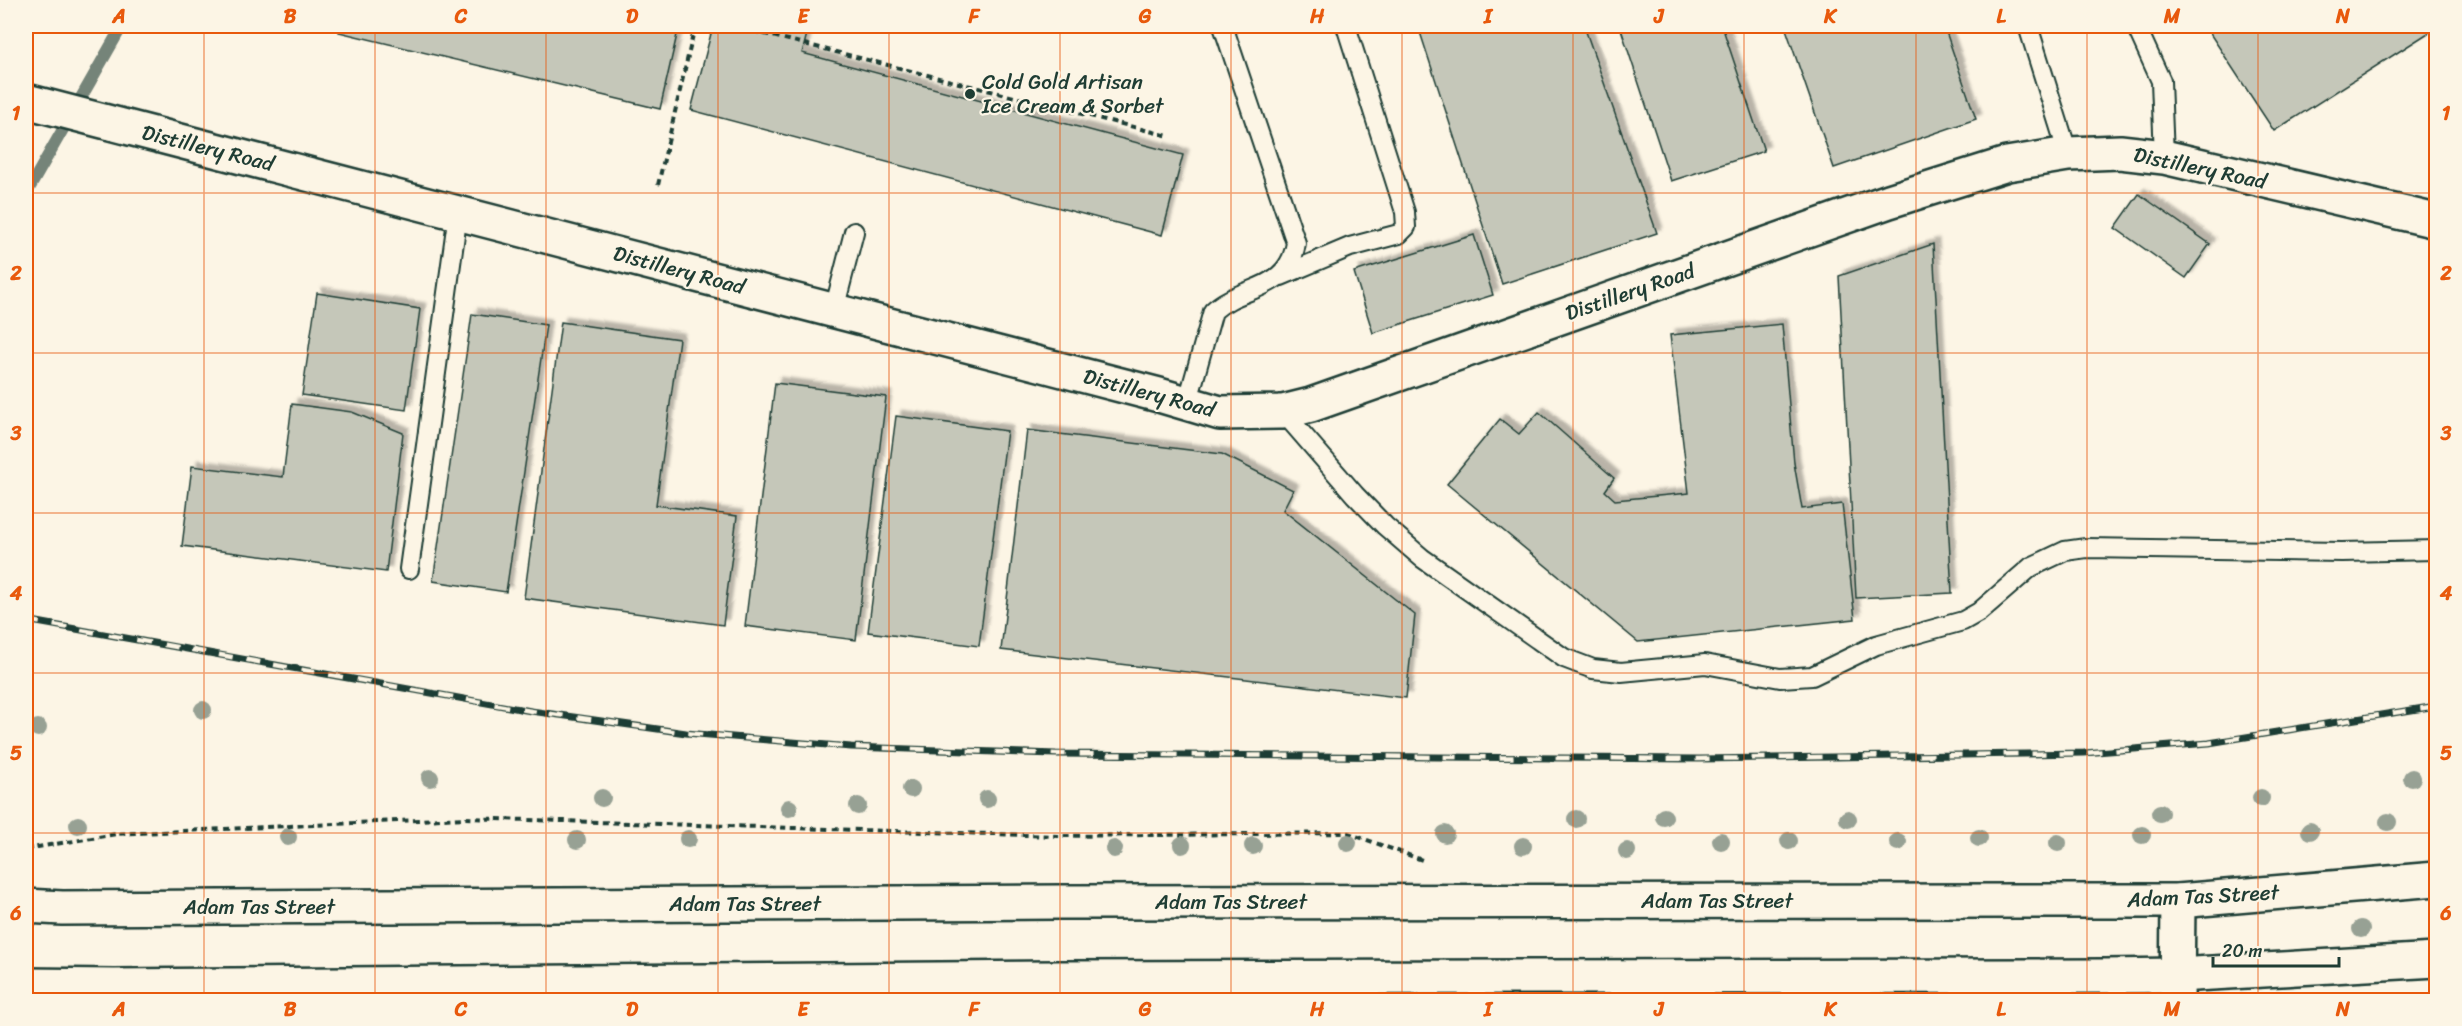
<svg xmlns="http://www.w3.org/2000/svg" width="2462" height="1026" font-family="Sriracha,sans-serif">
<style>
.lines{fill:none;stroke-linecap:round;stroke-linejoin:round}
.stream{stroke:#758479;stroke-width:12}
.building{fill:#c5c7b9;stroke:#1f3d34;stroke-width:1.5;filter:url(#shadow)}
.service-casing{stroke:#1f3d34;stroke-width:22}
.minor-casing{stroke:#1f3d34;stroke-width:38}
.tertiary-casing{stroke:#1f3d34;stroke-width:38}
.secondary-casing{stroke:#1f3d34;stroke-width:38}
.path{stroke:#1f3d34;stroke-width:4;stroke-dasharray:6 4.5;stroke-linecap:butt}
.service{stroke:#fcf5e5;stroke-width:18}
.minor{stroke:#fcf5e5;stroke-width:33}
.tertiary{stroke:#fcf5e5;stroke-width:33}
.secondary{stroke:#fcf5e5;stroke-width:33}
.rail-casing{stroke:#1f3d34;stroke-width:7}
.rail{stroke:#fcf5e5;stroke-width:4.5;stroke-dasharray:14;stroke-linecap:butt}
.tree{fill:#97a194}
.grid{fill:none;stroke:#e8590c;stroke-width:1.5;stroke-opacity:0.55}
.poi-dot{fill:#1f3d34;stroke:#fcf5e5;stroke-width:2}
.labels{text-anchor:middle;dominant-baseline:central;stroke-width:4.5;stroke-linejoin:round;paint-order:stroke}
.poi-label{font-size:21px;fill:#1f3d34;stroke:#fcf5e5;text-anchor:start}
.street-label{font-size:21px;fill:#1f3d34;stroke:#fcf5e5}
.neatline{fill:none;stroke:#e8590c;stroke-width:2}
.grid-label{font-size:20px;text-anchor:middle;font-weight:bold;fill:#e8590c}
</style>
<defs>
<filter id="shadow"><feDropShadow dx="5.5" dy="-5.5" stdDeviation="1.5" flood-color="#0004"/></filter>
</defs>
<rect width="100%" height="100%" fill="#fcf5e5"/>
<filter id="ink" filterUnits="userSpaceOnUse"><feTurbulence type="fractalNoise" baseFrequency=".0167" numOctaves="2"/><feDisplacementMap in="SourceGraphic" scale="12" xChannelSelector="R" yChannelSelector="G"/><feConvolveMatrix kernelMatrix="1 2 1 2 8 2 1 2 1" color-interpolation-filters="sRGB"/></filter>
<g filter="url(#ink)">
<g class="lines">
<path class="stream" d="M 26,194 L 122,26"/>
</g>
<path class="building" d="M 341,26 L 679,26 L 660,109 L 339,32 Z
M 713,26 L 809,26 L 802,53 L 1183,155 L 1162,235 L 691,110 Z
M 1418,26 L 1584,26 L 1657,233 L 1502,284 Z
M 1620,26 L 1722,26 L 1764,151 L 1671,181 Z
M 1785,26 L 1944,26 L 1976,119 L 1834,168 Z
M 2205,26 L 2436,26 L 2436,28 L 2274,131 Z
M 2139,194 L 2210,244 L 2186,278 L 2115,228 Z
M 1474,235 L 1493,295 L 1373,333 L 1354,272 Z
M 1933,244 L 1952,593 L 1856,598 L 1839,276 Z
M 317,293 L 420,309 L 406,410 L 302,395 Z
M 472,314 L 546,325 L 506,592 L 433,581 Z
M 561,322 L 679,339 L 656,505 L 737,516 L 723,625 L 524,598 Z
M 1782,324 L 1794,463 L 1802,509 L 1842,504 L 1855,619 L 1638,642 L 1447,484 L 1500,419 L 1519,434 L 1539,412 L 1614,478 L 1605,491 L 1615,500 L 1689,493 L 1670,335 Z
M 775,383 L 886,397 L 856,640 L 745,626 Z
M 292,404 L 352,412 L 403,433 L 386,572 L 182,546 L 192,466 L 283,477 Z
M 896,416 L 1007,431 L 979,646 L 868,632 Z
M 1027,430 L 1222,454 L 1293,490 L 1283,510 L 1415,615 L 1406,698 L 1001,650 Z"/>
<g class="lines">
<defs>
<path id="service" d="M 2028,26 L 2068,154
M 2136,26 L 2161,81 L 2164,157
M 1281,276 L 1350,247 L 1399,234 L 1406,227 L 1405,212 L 1346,26
M 834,310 L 854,232
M 1187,404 L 1213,311 C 1242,284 1288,293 1296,243 L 1223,26
M 1283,412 L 1355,495 L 1385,526 L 1422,558 L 1564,658 L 1593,669 L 1621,672 L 1705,664 L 1780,678 L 1812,676 L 1876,645 L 1963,621 L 1979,612 L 2031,567 L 2065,551 L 2086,548 L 2342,552 L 2436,550
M 409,569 L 458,213
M 1861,1000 L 1862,976"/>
<path id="minor" d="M 26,101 L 1159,395 L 1220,413 L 1283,412 L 1311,405 L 1889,201 L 2007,164 L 2068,154 L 2120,152 L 2164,157 L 2436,221"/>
<path id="tertiary" d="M 2177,1000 L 2178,901"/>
<path id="secondary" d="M 26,906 L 62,908 L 1060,902 L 2178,901 L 2436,879
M 26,985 L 114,986 L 1060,978 L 2105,976 L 2177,975 L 2436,960"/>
</defs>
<use href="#service" class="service-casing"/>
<use href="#minor" class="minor-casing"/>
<use href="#tertiary" class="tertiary-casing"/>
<use href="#secondary" class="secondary-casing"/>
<path class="path" d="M 733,26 L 1169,136
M 658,185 L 695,26
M 26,849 L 116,834 L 464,818 L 1058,836 L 1348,833 L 1425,861"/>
<use href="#service" class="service"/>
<use href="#minor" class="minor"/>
<use href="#tertiary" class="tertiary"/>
<use href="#secondary" class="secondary"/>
<defs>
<path id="rail" d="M 26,620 L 531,711 L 686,733 L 851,747 L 1056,754 L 1699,759 L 2084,753 L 2209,743 L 2436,706"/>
</defs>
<use href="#rail" class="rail-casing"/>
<use href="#rail" class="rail"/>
</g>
<g class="tree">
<circle cx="203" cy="710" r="9"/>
<circle cx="38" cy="728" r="9"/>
<circle cx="430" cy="778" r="9"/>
<circle cx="2412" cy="778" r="9"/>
<circle cx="911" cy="789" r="9"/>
<circle cx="602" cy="798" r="9"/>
<circle cx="2261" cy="798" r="9"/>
<circle cx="987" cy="799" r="9"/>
<circle cx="858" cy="806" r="9"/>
<circle cx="789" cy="808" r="9"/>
<circle cx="2160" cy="813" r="9"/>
<circle cx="1664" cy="817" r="9"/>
<circle cx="1576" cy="819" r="9"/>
<circle cx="1848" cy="819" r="9"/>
<circle cx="2388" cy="822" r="9"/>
<circle cx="78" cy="825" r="9"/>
<circle cx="2310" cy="831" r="9"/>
<circle cx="1445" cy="834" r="9"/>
<circle cx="2142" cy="835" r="9"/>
<circle cx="288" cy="837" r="9"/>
<circle cx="1979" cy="838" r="9"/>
<circle cx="688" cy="839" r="9"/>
<circle cx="577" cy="840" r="9"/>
<circle cx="1721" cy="841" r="9"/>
<circle cx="1789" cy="841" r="9"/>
<circle cx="1898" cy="842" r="9"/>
<circle cx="1348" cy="843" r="9"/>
<circle cx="2058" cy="843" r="9"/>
<circle cx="1182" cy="845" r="9"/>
<circle cx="1253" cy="846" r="9"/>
<circle cx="1523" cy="846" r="9"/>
<circle cx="1114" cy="849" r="9"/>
<circle cx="1627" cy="851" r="9"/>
<circle cx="2361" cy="929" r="9"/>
</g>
</g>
<path class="grid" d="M 204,26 L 204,1000M 375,26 L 375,1000M 546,26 L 546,1000M 718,26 L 718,1000M 889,26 L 889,1000M 1060,26 L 1060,1000M 1231,26 L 1231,1000M 1402,26 L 1402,1000M 1573,26 L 1573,1000M 1744,26 L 1744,1000M 1916,26 L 1916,1000M 2087,26 L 2087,1000M 2258,26 L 2258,1000M 26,193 L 2436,193M 26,353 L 2436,353M 26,513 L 2436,513M 26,673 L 2436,673M 26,833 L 2436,833"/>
<circle class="poi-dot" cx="970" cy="94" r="6"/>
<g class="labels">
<g class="poi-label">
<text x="982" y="82">Cold Gold Artisan<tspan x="982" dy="24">Ice Cream &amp; Sorbet</tspan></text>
</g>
<g class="street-label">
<text transform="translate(208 148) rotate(14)">Distillery Road</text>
<text transform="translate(2200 168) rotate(12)">Distillery Road</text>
<text transform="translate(679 270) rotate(15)">Distillery Road</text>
<text transform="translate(1630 292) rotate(-19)">Distillery Road</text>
<text transform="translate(1149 393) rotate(15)">Distillery Road</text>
<text transform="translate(2203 896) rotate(-3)">Adam Tas Street</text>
<text x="1717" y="901">Adam Tas Street</text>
<text x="1231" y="902">Adam Tas Street</text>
<text x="745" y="904">Adam Tas Street</text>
<text x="259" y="907">Adam Tas Street</text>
</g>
</g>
<rect width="2462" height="1026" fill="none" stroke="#fcf5e5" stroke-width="66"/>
<path d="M2213 957v9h126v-9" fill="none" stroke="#1f3d34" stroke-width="3"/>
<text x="2222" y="957" font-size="18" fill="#1f3d34" stroke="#fcf5e5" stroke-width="4.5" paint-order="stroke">20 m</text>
<rect x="33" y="33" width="2396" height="960" class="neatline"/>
<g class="grid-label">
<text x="119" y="23">A</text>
<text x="290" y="23">B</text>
<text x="461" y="23">C</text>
<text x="632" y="23">D</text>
<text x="803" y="23">E</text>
<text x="974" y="23">F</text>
<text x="1145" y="23">G</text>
<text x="1317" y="23">H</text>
<text x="1488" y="23">I</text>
<text x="1659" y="23">J</text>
<text x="1830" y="23">K</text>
<text x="2001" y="23">L</text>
<text x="2172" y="23">M</text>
<text x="2343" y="23">N</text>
<text x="16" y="120">1</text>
<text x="2446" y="120">1</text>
<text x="16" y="280">2</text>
<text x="2446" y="280">2</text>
<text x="16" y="440">3</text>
<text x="2446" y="440">3</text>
<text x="16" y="600">4</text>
<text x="2446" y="600">4</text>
<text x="16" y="760">5</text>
<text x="2446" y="760">5</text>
<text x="16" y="920">6</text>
<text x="2446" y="920">6</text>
<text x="119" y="1016">A</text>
<text x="290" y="1016">B</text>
<text x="461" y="1016">C</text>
<text x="632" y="1016">D</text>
<text x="803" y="1016">E</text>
<text x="974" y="1016">F</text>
<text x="1145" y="1016">G</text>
<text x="1317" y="1016">H</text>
<text x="1488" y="1016">I</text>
<text x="1659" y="1016">J</text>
<text x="1830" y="1016">K</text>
<text x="2001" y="1016">L</text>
<text x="2172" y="1016">M</text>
<text x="2343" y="1016">N</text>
</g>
</svg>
